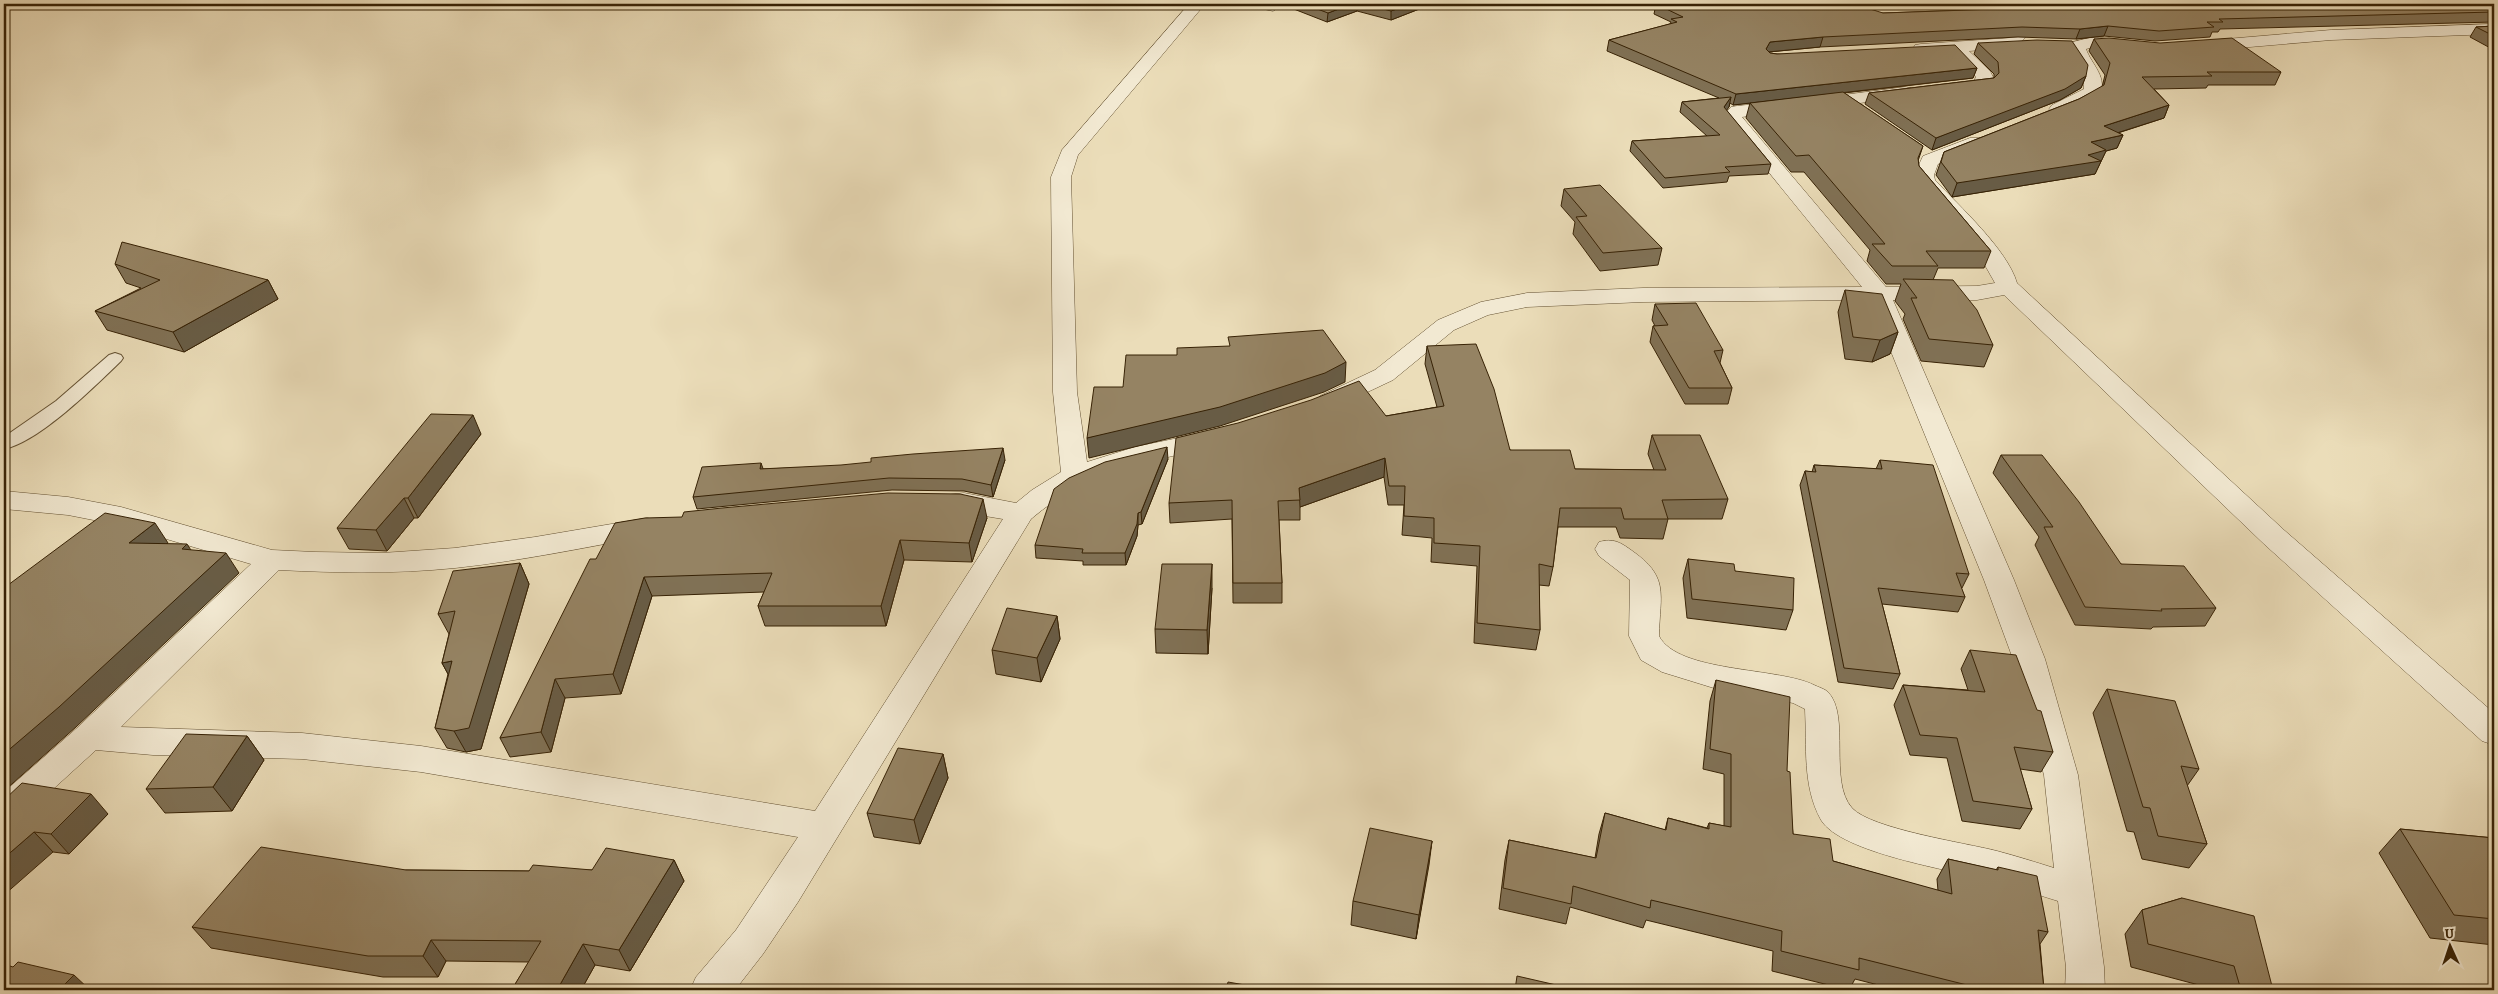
<svg xmlns="http://www.w3.org/2000/svg" width="2498" height="994" font-family="Alegreya,serif">
<style>
.lines{fill:none;stroke-linecap:round;stroke-linejoin:round}
.service-casing{stroke:#645132;stroke-width:2}
.minor-casing{stroke:#645132;stroke-width:1}
.service{fill:#f2e9d2;fill-rule:evenodd}
.minor{fill:#f2e9d2;fill-rule:evenodd}
.wall{fill:#807155;stroke:#372205;fill-rule:evenodd}
.shaded-wall{fill:#685c45;stroke:#372205}
.building{fill:#958363;stroke:#372205}
</style>
<rect width="100%" height="100%" fill="#ebddb9"/>
<filter id="stains"><feTurbulence type="fractalNoise" baseFrequency=".004" numOctaves="4"/><feColorMatrix values="0 0 0 0 .2 0 0 0 0 .09 0 0 0 0 .02 0 0 0 .5 -.17"/></filter>
<radialGradient id="worn" r=".72"><stop offset=".6" stop-color="#630" stop-opacity="0"/><stop offset="1" stop-color="#630" stop-opacity=".3"/></radialGradient>
<g class="lines">
<defs>
<path id="service" d="M 115,353 L 121,355 L 123,358 L 121,361 C 94,387 39,442 4,449 L 4,437 L 56,401 L 109,355 Z"/>
<path id="minor" d="M 1189,4 L 1205,4 L 1078,155 L 1071,177 L 1077,392 L 1087,462 L 1135,447 L 1212,431 L 1221,433 L 1225,439 L 1221,445 C 1147,463 1092,467 1031,519 L 798,902 L 763,954 L 735,990 L 690,990 L 696,977 L 736,930 L 798,837 L 421,772 L 302,759 L 153,755 L 96,750 L 16,823 L 4,827 L 4,792 L 77,728 L 251,564 L 119,525 L 68,515 L 4,509 L 4,491 L 68,497 L 121,507 L 272,550 L 315,552 L 382,553 L 455,548 L 535,537 L 647,518 L 657,520 L 661,527 L 657,534 L 647,536 C 583,548 519,561 455,568 C 396,574 338,573 279,570 L 121,727 L 302,733 L 421,746 L 815,811 L 1003,519 L 937,508 L 933,502 L 937,496 L 964,493 L 1016,503 L 1032,490 L 1061,472 L 1053,392 L 1051,177 L 1062,150 Z
M 1252,4 L 1279,4 L 1281,6 L 1273,11 L 1254,7 Z
M 2015,4 L 2013,7 L 2000,11 L 2026,37 L 2022,41 L 2021,47 L 1969,51 L 1990,71 L 1995,81 C 1986,94 1961,95 1947,92 L 1944,88 L 1947,84 L 1974,81 L 1976,77 L 1951,52 L 1915,53 L 1913,49 L 1915,45 L 1921,44 L 2010,38 L 1986,15 L 1983,8 L 1989,4 Z
M 2494,24 L 2494,34 L 2331,40 L 2203,51 L 2197,50 L 2195,46 L 2197,42 L 2203,41 L 2331,30 Z
M 2093,37 L 2130,41 L 2136,42 L 2138,46 L 2136,50 L 2130,51 L 2094,47 L 2086,49 C 2091,64 2110,79 2098,96 L 2064,113 L 2052,113 L 2049,109 L 2052,105 L 2084,89 L 2083,75 L 2069,50 L 2073,42 Z
M 1905,87 L 1911,88 L 1914,92 L 1911,96 L 1860,103 L 1874,115 L 1871,119 C 1859,122 1841,111 1834,100 L 1837,96 L 1843,95 Z
M 1785,101 L 1791,102 L 1794,106 L 1791,110 L 1742,117 L 1886,287 L 1977,286 L 1995,283 L 1978,253 L 1918,185 L 1914,175 L 1923,156 L 1970,138 L 1984,138 L 1987,142 L 1984,146 L 1938,164 L 1934,175 L 1935,180 C 1959,206 2007,249 2017,283 L 2284,530 L 2494,713 L 2494,745 L 2482,741 L 2264,544 L 2004,295 L 1977,300 L 1893,300 L 2014,580 L 2045,659 L 2078,775 L 2104,967 L 2105,990 L 2065,990 L 2066,967 L 2058,901 C 2035,894 2013,886 1989,880 C 1951,870 1841,853 1821,820 C 1802,786 1807,746 1805,709 L 1793,703 L 1717,689 L 1662,672 L 1641,660 L 1629,636 L 1630,580 L 1599,556 L 1595,549 L 1599,542 C 1613,538 1620,542 1631,550 C 1670,577 1660,593 1659,636 C 1678,673 1778,667 1814,685 C 1818,687 1825,689 1828,692 C 1851,716 1828,781 1852,808 C 1871,829 1966,843 1997,851 C 2016,856 2035,862 2054,868 L 2044,775 L 2013,659 L 1984,580 L 1870,300 L 1643,302 L 1527,307 L 1488,315 L 1454,330 L 1393,380 L 1338,406 L 1329,409 L 1320,406 L 1316,401 L 1320,396 L 1375,370 L 1438,320 L 1481,302 L 1527,293 L 1643,288 L 1862,287 L 1723,116 L 1731,107 L 1737,106 Z"/>
</defs>
<use href="#service" class="service-casing"/>
<use href="#minor" class="minor-casing"/>
<use href="#service" class="service"/>
<use href="#minor" class="minor"/>
</g>
<path class="wall" d="M 1281,4 L 1432,4 L 1391,20 L 1357,11 L 1327,22 Z
M 1656,4 L 2494,4 L 2494,25 L 2494,22 L 2220,29 L 2218,32 L 2212,32 L 2210,37 L 2155,41 L 2104,36 L 2076,39 L 2018,37 L 1820,47 L 1769,52 L 1770,53 L 1777,54 L 1977,68 L 1973,78 L 1844,93 L 1923,146 L 1918,161 L 1919,166 L 1991,251 L 1984,268 L 1938,268 L 1933,280 L 1993,345 L 1984,367 L 1921,361 L 1903,319 L 1905,314 L 1895,301 L 1901,284 L 1886,284 L 1867,261 L 1870,250 L 1804,172 L 1791,172 L 1746,118 L 1750,103 L 1733,105 L 1730,103 L 1729,107 L 1726,110 L 1771,164 L 1768,174 L 1729,176 L 1727,182 L 1663,188 L 1630,151 L 1632,141 L 1707,136 L 1680,112 L 1682,102 L 1719,98 L 1607,51 L 1609,40 L 1670,24 L 1671,22 L 1654,14 ZM 1807,4 L 1865,4 L 1881,9 L 1992,5 L 1997,8 L 1996,9 L 1883,13 L 1818,8 Z
M 2494,26 L 2494,50 L 2470,37 L 2476,27 Z
M 2094,39 L 2281,72 L 2275,85 L 2208,85 L 2206,88 L 2154,89 L 2169,105 L 2164,118 L 2118,133 L 2123,135 L 2117,148 L 2106,151 L 2095,174 L 1952,197 L 1936,175 L 1944,152 L 2079,99 L 2102,87 L 2105,75 L 2089,51 Z
M 1978,43 L 2086,76 L 2081,88 L 2060,100 L 1932,150 L 1865,104 L 1869,93 L 1994,78 L 1994,74 L 1974,54 Z
M 1564,189 L 1662,248 L 1658,265 L 1600,271 L 1573,234 L 1575,222 L 1561,206 Z
M 115,264 L 268,280 L 278,299 L 184,352 L 107,330 L 95,311 L 141,288 L 126,283 Z
M 1845,290 L 1898,332 L 1890,354 L 1872,362 L 1845,359 L 1838,312 Z
M 1655,304 L 1723,350 L 1720,363 L 1732,388 L 1728,404 L 1685,404 L 1650,342 L 1653,326 L 1655,326 L 1652,320 Z
M 1427,346 L 1510,450 L 1575,469 L 1654,470 L 1648,454 L 1652,435 L 1728,499 L 1722,519 L 1668,519 L 1663,539 L 1620,538 L 1616,527 L 1558,527 L 1553,567 L 1549,586 L 1539,585 L 1540,630 L 1536,650 L 1474,643 L 1477,566 L 1431,562 L 1432,538 L 1402,535 L 1404,505 L 1388,505 L 1384,477 L 1300,507 L 1300,520 L 1279,520 L 1282,583 L 1282,603 L 1233,603 L 1232,519 L 1170,523 L 1169,503 L 1386,416 L 1437,407 L 1425,364 Z
M 481,434 L 418,518 L 414,518 L 387,551 L 349,549 L 337,528 Z
M 2001,455 L 2121,564 L 2216,608 L 2205,626 L 2153,627 L 2151,629 L 2075,625 L 2035,545 L 2039,537 L 1993,473 Z
M 1168,459 L 1142,524 L 1138,525 L 1137,536 L 1126,565 L 1083,565 L 1083,561 L 1036,558 L 1035,545 Z
M 1005,460 L 993,497 L 964,491 L 892,490 L 697,509 L 693,497 L 763,469 Z
M 1880,460 L 1969,574 L 1962,588 L 1961,588 L 1965,597 L 1958,612 L 1882,604 L 1900,674 L 1893,689 L 1838,682 L 1800,485 L 1805,471 L 1812,472 L 1814,465 L 1876,469 Z
M 987,518 L 972,562 L 904,560 L 886,626 L 765,626 L 758,606 L 764,592 L 652,596 L 621,694 L 565,698 L 551,752 L 510,757 L 500,738 L 596,559 Z
M 1688,559 L 1735,571 L 1793,610 L 1786,630 L 1687,618 L 1683,578 Z
M 520,563 L 529,584 L 481,749 L 466,752 L 447,748 L 435,728 L 448,674 L 442,663 L 449,634 L 438,614 Z
M 1212,588 L 1208,654 L 1156,653 L 1155,629 Z
M 1057,616 L 1060,639 L 1041,682 L 996,674 L 992,650 Z
M 1970,650 L 2053,752 L 2041,772 L 2020,769 L 2032,809 L 2020,829 L 1962,821 L 1947,758 L 1910,755 L 1894,705 L 1903,685 L 1968,690 L 1961,669 Z
M 1716,680 L 1787,771 L 1793,834 L 1833,861 L 1938,891 L 1937,879 L 1948,859 L 1996,870 L 1998,867 L 2048,932 L 2040,944 L 2044,990 L 1898,990 L 1855,979 L 1849,990 L 1772,971 L 1773,951 L 1646,920 L 1643,928 L 1570,907 L 1566,924 L 1499,909 L 1505,860 L 1509,840 L 1595,858 L 1599,834 L 1605,813 L 1665,830 L 1668,818 L 1707,828 L 1709,823 L 1724,826 L 1724,774 L 1703,769 L 1710,701 Z
M 2107,689 L 2199,769 L 2187,786 L 2207,844 L 2189,868 L 2142,859 L 2134,832 L 2127,831 L 2093,713 Z
M 247,736 L 264,760 L 232,811 L 165,813 L 146,789 Z
M 943,754 L 948,778 L 920,844 L 874,837 L 867,813 Z
M 4,800 L 108,814 L 69,854 L 53,852 Z
M 2400,829 L 2494,838 L 2494,945 L 2430,938 L 2379,853 Z
M 1432,841 L 1416,939 L 1351,925 L 1353,901 Z
M 674,860 L 684,881 L 630,971 L 595,965 L 581,990 L 517,990 L 514,986 L 529,962 L 446,961 L 438,977 L 383,977 L 211,948 L 192,927 L 406,870 L 529,871 L 592,870 Z
M 2182,898 L 2273,990 L 2215,990 L 2214,989 L 2131,967 L 2125,934 L 2142,910 Z"/>
<path class="shaded-wall" d="M 1352,4 L 1357,4 L 1357,11 L 1327,22 L 1328,13 Z
M 1411,4 L 1432,4 L 1391,20 L 1391,11 Z
M 2108,26 L 2104,36 L 2076,39 L 2080,29 Z
M 1823,37 L 1820,47 L 1768,52 L 1766,49 L 1770,42 Z
M 1977,68 L 1973,78 L 1733,105 L 1736,94 Z
M 2086,76 L 2081,88 L 2060,100 L 1932,150 L 1936,138 Z
M 1731,97 L 1729,107 L 1722,117 L 1724,107 Z
M 2169,105 L 2164,118 L 2098,139 L 2104,126 Z
M 2123,135 L 2117,148 L 2106,151 L 2095,174 L 1952,197 L 1957,183 L 2091,142 Z
M 268,280 L 278,299 L 184,352 L 173,332 Z
M 1898,332 L 1890,354 L 1872,362 L 1880,340 Z
M 1346,362 L 1345,382 L 1324,392 L 1220,426 L 1089,458 L 1087,438 Z
M 473,415 L 481,434 L 418,518 L 408,498 Z
M 1167,447 L 1168,459 L 1142,524 L 1141,512 Z
M 1003,448 L 1005,460 L 993,497 L 991,485 Z
M 1385,458 L 1384,477 L 1300,507 L 1299,488 Z
M 761,463 L 765,474 L 760,469 Z
M 404,498 L 414,518 L 387,551 L 376,530 Z
M 983,499 L 987,518 L 972,562 L 969,543 Z
M 1138,513 L 1138,525 L 1137,536 L 1126,565 L 1125,553 Z
M 155,523 L 168,543 L 143,562 L 129,543 Z
M 900,540 L 904,560 L 886,626 L 881,606 Z
M 187,544 L 200,564 L 182,549 Z
M 226,553 L 239,573 L 76,727 L 4,791 L 4,754 Z
M 520,563 L 529,584 L 481,749 L 466,752 L 454,731 Z
M 1212,564 L 1212,588 L 1208,654 L 1207,630 Z
M 644,577 L 652,596 L 621,694 L 613,674 Z
M 1057,616 L 1060,639 L 1041,682 L 1037,658 Z
M 452,661 L 453,683 L 442,663 Z
M 555,679 L 565,698 L 551,752 L 541,732 Z
M 247,736 L 264,760 L 232,811 L 213,787 Z
M 943,754 L 948,778 L 920,844 L 914,820 Z
M 91,794 L 108,814 L 69,854 L 51,834 Z
M 34,832 L 53,852 L 4,895 L 4,858 Z
M 1432,841 L 1429,865 L 1416,939 L 1419,915 Z
M 674,860 L 684,881 L 630,971 L 619,950 Z
M 431,940 L 446,961 L 438,977 L 423,956 Z
M 583,944 L 595,965 L 581,990 L 557,990 Z
M 74,975 L 90,990 L 59,990 Z"/>
<path class="building" d="M 1304,4 L 1352,4 L 1328,13 Z
M 1364,4 L 1411,4 L 1391,11 Z
M 1656,4 L 1807,4 L 1818,8 L 1867,8 L 1883,13 L 1996,9 L 2002,4 L 2494,4 L 2494,12 L 2219,19 L 2223,22 L 2207,22 L 2214,27 L 2159,31 L 2108,26 L 2080,29 L 2022,27 L 1823,37 L 1770,42 L 1766,49 L 1770,53 L 1777,54 L 1955,45 L 1977,68 L 1736,94 L 1609,40 L 1677,22 L 1671,19 L 1683,17 Z
M 2494,26 L 2494,36 L 2476,27 Z
M 2109,38 L 2160,43 L 2232,38 L 2281,72 L 2207,72 L 2212,76 L 2142,77 L 2169,105 L 2104,126 L 2123,135 L 2091,142 L 2106,150 L 2088,155 L 2101,161 L 1957,183 L 1941,162 L 1944,152 L 2079,99 L 2104,85 L 2110,63 L 2094,39 Z
M 2037,40 L 2072,41 L 2088,65 L 2086,76 L 2065,89 L 1936,138 L 1869,93 L 1994,78 L 1999,73 L 1998,62 L 1978,43 Z
M 1843,92 L 1923,146 L 1918,158 L 1919,166 L 1991,251 L 1926,251 L 1938,266 L 1892,266 L 1872,244 L 1885,244 L 1809,155 L 1796,156 L 1750,103 Z
M 1731,97 L 1724,107 L 1771,164 L 1725,167 L 1730,172 L 1665,178 L 1632,141 L 1720,135 L 1682,102 Z
M 1600,185 L 1662,248 L 1603,253 L 1576,217 L 1587,216 L 1564,189 Z
M 122,242 L 268,280 L 173,332 L 95,311 L 160,280 L 115,264 Z
M 1903,279 L 1953,280 L 1977,310 L 1993,345 L 1929,339 L 1911,298 L 1917,298 Z
M 1845,290 L 1882,294 L 1898,332 L 1880,340 L 1853,337 Z
M 1696,303 L 1723,350 L 1714,351 L 1732,388 L 1689,388 L 1653,326 L 1668,325 L 1655,304 Z
M 1323,330 L 1346,362 L 1325,373 L 1220,407 L 1087,438 L 1094,387 L 1123,387 L 1126,355 L 1177,355 L 1177,348 L 1230,346 L 1228,337 Z
M 1476,344 L 1494,389 L 1510,450 L 1570,450 L 1575,469 L 1666,470 L 1652,435 L 1700,435 L 1728,499 L 1662,500 L 1668,519 L 1624,519 L 1621,508 L 1560,508 L 1553,567 L 1539,564 L 1540,630 L 1477,623 L 1480,546 L 1434,543 L 1434,518 L 1404,516 L 1405,486 L 1389,486 L 1385,458 L 1299,488 L 1300,500 L 1278,501 L 1282,583 L 1233,583 L 1232,500 L 1169,503 L 1176,438 L 1238,423 L 1311,400 L 1359,381 L 1386,416 L 1444,406 L 1427,346 Z
M 431,414 L 473,415 L 408,498 L 404,498 L 376,530 L 337,528 Z
M 1167,447 L 1141,512 L 1138,513 L 1137,524 L 1125,553 L 1082,553 L 1083,549 L 1035,545 L 1054,489 L 1069,478 L 1105,462 Z
M 1003,448 L 991,485 L 962,479 L 889,478 L 693,497 L 702,467 L 761,463 L 760,469 L 841,465 L 871,462 L 871,458 L 913,454 Z
M 2001,455 L 2042,455 L 2079,502 L 2121,564 L 2184,566 L 2216,608 L 2161,609 L 2162,611 L 2085,607 L 2044,527 L 2053,527 Z
M 1880,460 L 1933,465 L 1969,574 L 1956,573 L 1965,597 L 1878,588 L 1900,674 L 1844,668 L 1805,471 L 1816,472 L 1814,465 L 1882,469 Z
M 888,493 L 960,494 L 983,499 L 969,543 L 900,540 L 881,606 L 758,606 L 772,573 L 644,577 L 613,674 L 555,679 L 541,732 L 500,738 L 590,559 L 596,559 L 615,523 L 645,518 L 682,517 L 684,512 L 722,508 Z
M 105,513 L 155,523 L 129,543 L 187,544 L 182,549 L 226,553 L 59,707 L 4,754 L 4,588 Z
M 1688,559 L 1734,564 L 1735,571 L 1794,578 L 1793,610 L 1692,599 Z
M 520,563 L 469,728 L 454,731 L 435,728 L 452,661 L 442,663 L 455,611 L 438,614 L 453,571 Z
M 1162,564 L 1212,564 L 1207,630 L 1155,629 Z
M 1007,608 L 1057,616 L 1037,658 L 992,650 Z
M 1970,650 L 2016,655 L 2037,710 L 2041,711 L 2053,752 L 2014,747 L 2032,809 L 1973,801 L 1957,738 L 1920,735 L 1903,685 L 1985,692 Z
M 1716,680 L 1790,697 L 1787,771 L 1790,772 L 1793,834 L 1830,839 L 1833,861 L 1952,894 L 1948,859 L 1998,870 L 1998,867 L 2037,876 L 2048,932 L 2038,930 L 2044,990 L 1979,990 L 1979,988 L 1859,958 L 1859,970 L 1781,951 L 1782,931 L 1651,900 L 1650,908 L 1573,886 L 1571,904 L 1503,888 L 1509,840 L 1596,858 L 1605,813 L 1666,830 L 1668,818 L 1709,829 L 1709,823 L 1731,827 L 1731,754 L 1710,749 Z
M 2107,689 L 2175,701 L 2199,769 L 2181,766 L 2207,844 L 2158,836 L 2150,808 L 2143,807 Z
M 186,734 L 247,736 L 213,787 L 146,789 Z
M 898,748 L 943,754 L 914,820 L 867,813 Z
M 22,783 L 91,794 L 51,834 L 34,832 L 4,858 L 4,800 Z
M 1370,828 L 1432,841 L 1419,915 L 1353,901 Z
M 2400,829 L 2494,838 L 2494,919 L 2454,915 Z
M 261,847 L 406,870 L 529,871 L 533,865 L 592,870 L 606,848 L 674,860 L 619,950 L 583,944 L 557,990 L 553,990 L 514,986 L 541,941 L 431,940 L 423,956 L 368,956 L 192,927 Z
M 2182,898 L 2254,916 L 2273,990 L 2241,990 L 2234,966 L 2148,944 L 2142,910 Z
M 18,962 L 74,975 L 59,990 L 4,990 L 4,964 L 13,967 Z
M 1517,976 L 1565,987 L 1565,990 L 1515,990 Z
M 1228,982 L 1273,990 L 1226,990 Z"/>
<rect width="2498" height="994" fill="none" stroke="#ebddb9" stroke-width="20"/>
<rect x="5" y="5" width="2488" height="984" fill="none" stroke="#372205" stroke-width="2.5"/>
<rect x="10" y="10" width="2478" height="974" fill="none" stroke="#372205"/>
<g transform="translate(2450 946) rotate(357)" stroke="#f2e9d2" stroke-width="4" paint-order="stroke">
<path d="M0-4L9 19L0 12L-9 19Z" fill="#372205"/>
<text y="-8" font-size="14" font-weight="bold" text-anchor="middle" fill="#372205">U</text>
</g>
<rect width="100%" height="100%" filter="url(#stains)"/>
<rect width="100%" height="100%" fill="url(#worn)"/>
</svg>
